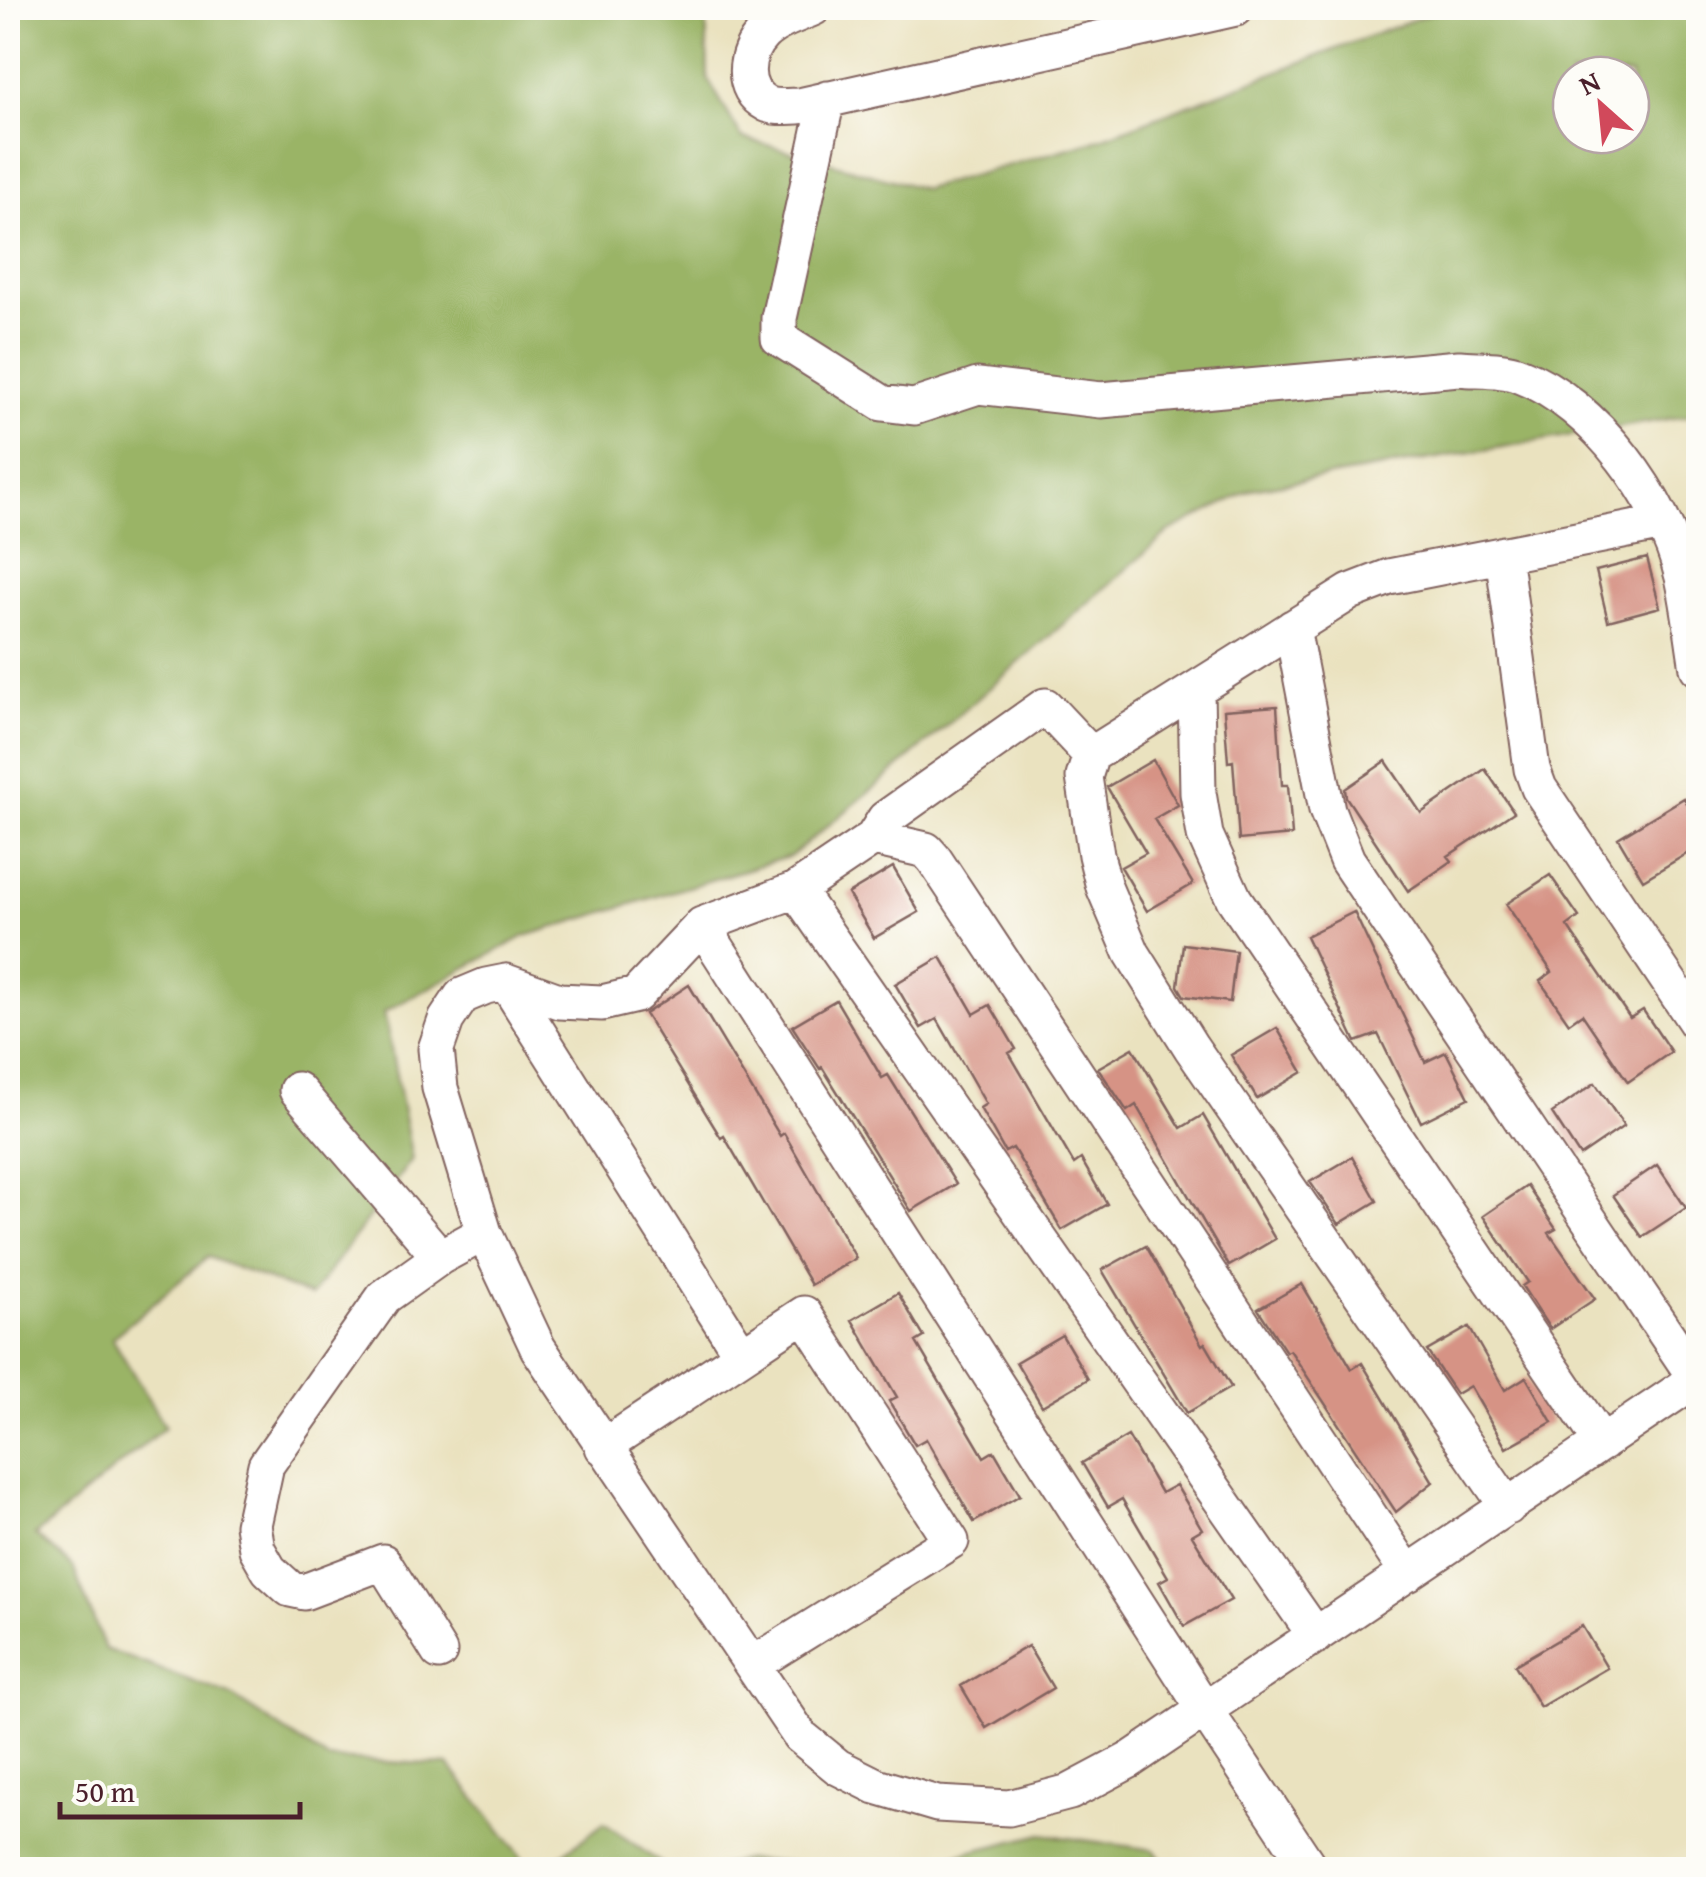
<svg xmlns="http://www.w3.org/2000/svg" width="1706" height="1877" font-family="'Gentium Book Plus',serif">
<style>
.forest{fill:#9ab466;stroke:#726a48;stroke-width:2.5;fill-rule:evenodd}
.building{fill:#d69385}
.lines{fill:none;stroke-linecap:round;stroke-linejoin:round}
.minor-casing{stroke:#82635f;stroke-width:39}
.minor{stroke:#fff;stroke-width:35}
</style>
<rect width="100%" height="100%" fill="#fdfcf7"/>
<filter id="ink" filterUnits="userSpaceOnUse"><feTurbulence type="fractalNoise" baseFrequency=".01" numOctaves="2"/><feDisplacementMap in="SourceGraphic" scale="20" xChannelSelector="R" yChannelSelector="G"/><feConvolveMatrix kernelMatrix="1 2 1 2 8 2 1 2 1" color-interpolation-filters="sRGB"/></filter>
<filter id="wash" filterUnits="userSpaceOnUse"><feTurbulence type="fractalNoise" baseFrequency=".0048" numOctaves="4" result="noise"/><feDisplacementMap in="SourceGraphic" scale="40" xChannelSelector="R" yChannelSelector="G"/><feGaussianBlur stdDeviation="2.25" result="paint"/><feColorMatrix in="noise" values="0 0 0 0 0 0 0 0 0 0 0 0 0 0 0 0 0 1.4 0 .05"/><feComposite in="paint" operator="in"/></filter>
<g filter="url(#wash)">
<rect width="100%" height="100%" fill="#eae2bf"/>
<path class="forest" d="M 8,8 L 706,8 L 708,79 L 742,138 L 924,189 L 1091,142 L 1444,8 L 1698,8 L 1698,414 L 1252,489 L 1169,532 L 885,779 L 791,856 L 525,936 L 384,1012 L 412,1159 L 311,1296 L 208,1257 L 112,1338 L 165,1427 L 35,1535 L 73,1567 L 105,1649 L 230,1695 L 327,1759 L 449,1765 L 531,1869 L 8,1870 ZM 1571,75 L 1631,75 L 1631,135 L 1571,135 Z
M 604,1823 L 669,1869 L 543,1869 Z
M 1042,1834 L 1154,1850 L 1168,1869 L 945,1869 L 956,1855 Z
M 745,1860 L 825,1864 L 844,1869 L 709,1869 Z"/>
<g id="blocks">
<path class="building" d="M 1647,558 L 1660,607 L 1608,621 L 1596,571 Z
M 1277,706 L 1282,785 L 1288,785 L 1292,835 L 1239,840 L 1233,761 L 1228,762 L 1224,710 Z
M 1153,760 L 1178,805 L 1154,819 L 1193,884 L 1147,911 L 1121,867 L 1146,853 L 1107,787 Z
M 1386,761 L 1421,813 L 1485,769 L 1514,812 L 1448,856 L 1452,861 L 1408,891 L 1346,797 L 1345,789 Z
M 1684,798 L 1698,822 L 1698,847 L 1643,880 L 1618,838 Z
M 893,867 L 919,912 L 874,938 L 848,894 Z
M 1550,875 L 1579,917 L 1567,926 L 1630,1018 L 1643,1010 L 1671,1052 L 1628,1082 L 1582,1014 L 1569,1023 L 1540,981 L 1552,972 L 1506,904 Z
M 1354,912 L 1425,1062 L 1446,1052 L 1469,1098 L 1421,1122 L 1378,1034 L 1356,1042 L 1306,936 Z
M 1183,944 L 1236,951 L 1230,1002 L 1184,996 L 1178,986 Z
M 941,957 L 974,1014 L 990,1005 L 1016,1049 L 1009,1053 L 1074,1164 L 1081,1159 L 1107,1204 L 1062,1230 L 1013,1148 L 1005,1152 L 980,1108 L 986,1104 L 937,1019 L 921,1028 L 895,984 Z
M 689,985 L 780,1136 L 784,1133 L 856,1258 L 811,1285 L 724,1136 L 721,1138 L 645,1014 Z
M 836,1000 L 882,1078 L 888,1075 L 956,1184 L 911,1211 L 822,1067 L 820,1069 L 792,1026 Z
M 1277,1028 L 1303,1072 L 1257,1099 L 1231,1055 Z
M 1133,1048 L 1181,1128 L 1203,1115 L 1275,1239 L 1229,1266 L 1136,1105 L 1127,1111 L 1098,1068 Z
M 1595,1083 L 1624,1126 L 1580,1156 L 1552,1113 Z
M 1352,1157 L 1377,1201 L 1339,1224 L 1310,1182 Z
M 1657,1165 L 1686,1208 L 1642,1237 L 1613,1195 Z
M 1527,1186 L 1556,1229 L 1549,1233 L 1595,1299 L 1550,1329 L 1522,1286 L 1528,1282 L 1483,1216 Z
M 1146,1246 L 1202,1345 L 1205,1343 L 1231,1387 L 1187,1413 L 1102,1270 Z
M 1302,1284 L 1352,1369 L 1362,1363 L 1433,1482 L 1396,1512 L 1290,1350 L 1286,1352 L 1258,1309 Z
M 898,1293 L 924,1337 L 916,1342 L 984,1457 L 994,1451 L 1020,1495 L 974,1522 L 926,1439 L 915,1445 L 889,1401 L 897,1397 L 852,1320 Z
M 1469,1327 L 1505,1390 L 1526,1377 L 1552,1422 L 1506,1448 L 1470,1386 L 1456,1394 L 1427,1351 Z
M 1062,1335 L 1088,1379 L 1042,1406 L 1016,1362 Z
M 1128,1436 L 1161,1493 L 1176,1485 L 1202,1529 L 1192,1535 L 1231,1600 L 1184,1626 L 1159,1582 L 1168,1577 L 1122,1499 L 1108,1507 L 1082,1463 Z
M 1582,1626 L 1607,1668 L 1540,1707 L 1515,1665 Z
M 1028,1646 L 1053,1688 L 986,1728 L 961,1686 Z"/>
</g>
</g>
<g filter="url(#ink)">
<use href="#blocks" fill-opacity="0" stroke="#82635f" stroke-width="2.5"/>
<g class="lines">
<defs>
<path id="minor" d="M 813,8 C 797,15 775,21 763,34 C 744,53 739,90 767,104 C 775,108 790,106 799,106 L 1236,8
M 827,99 L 779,318 L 779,338 L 882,403 L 914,407 L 978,386 L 1101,400 L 1459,368 C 1477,370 1502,368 1519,375 C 1596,404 1664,500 1683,577 C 1690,607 1693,638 1698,668
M 1663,523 L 1389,577 L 1350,592 L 1091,755 L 1045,706 L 885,819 L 873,838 L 796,890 L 702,925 L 636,995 L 602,1003 L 559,1001 L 506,982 L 486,986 L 462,996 L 446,1020 L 436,1049 L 440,1088 L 484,1233 L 538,1348 L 800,1736 L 838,1767 L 876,1786 L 937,1804 L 1009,1808 L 1070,1792 L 1130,1760 L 1698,1378
M 1503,554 L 1532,769 L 1539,788 L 1698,1025
M 1292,628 L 1327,810 L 1347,860 L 1697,1380
M 1196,689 L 1198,793 L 1205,835 L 1234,899 L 1602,1443
M 1091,755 L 1084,777 L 1096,855 L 1104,887 L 1132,953 L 1191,1047 L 1508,1507
M 873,838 L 926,850 L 934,859 L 1408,1574
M 796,890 L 1316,1636
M 702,925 L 1205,1710 L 1311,1870
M 506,982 L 742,1355
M 297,1090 L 440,1257
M 603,1447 L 804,1314 L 951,1541 L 752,1665
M 439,1652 L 383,1562 L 304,1592 L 290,1589 L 269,1570 L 257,1549 L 253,1525 L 266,1465 L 384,1297 L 440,1257 L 484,1233"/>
</defs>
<use href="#minor" class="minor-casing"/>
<use href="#minor" class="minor"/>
</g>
</g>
<rect width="1706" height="1877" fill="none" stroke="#fdfcf7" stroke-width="40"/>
<g transform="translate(1601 105) rotate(333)"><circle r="48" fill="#fdfcf7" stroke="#b5a4a5" stroke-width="2.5"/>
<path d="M0-8L18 38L0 25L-18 38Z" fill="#d1495b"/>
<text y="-15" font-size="28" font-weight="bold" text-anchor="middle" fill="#4a1f2b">N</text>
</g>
<path d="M60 1802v15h240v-15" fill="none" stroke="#4a1f2b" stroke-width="5"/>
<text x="75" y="1802" font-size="30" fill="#4a1f2b" stroke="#fdfcf7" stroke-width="8" paint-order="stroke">50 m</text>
</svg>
